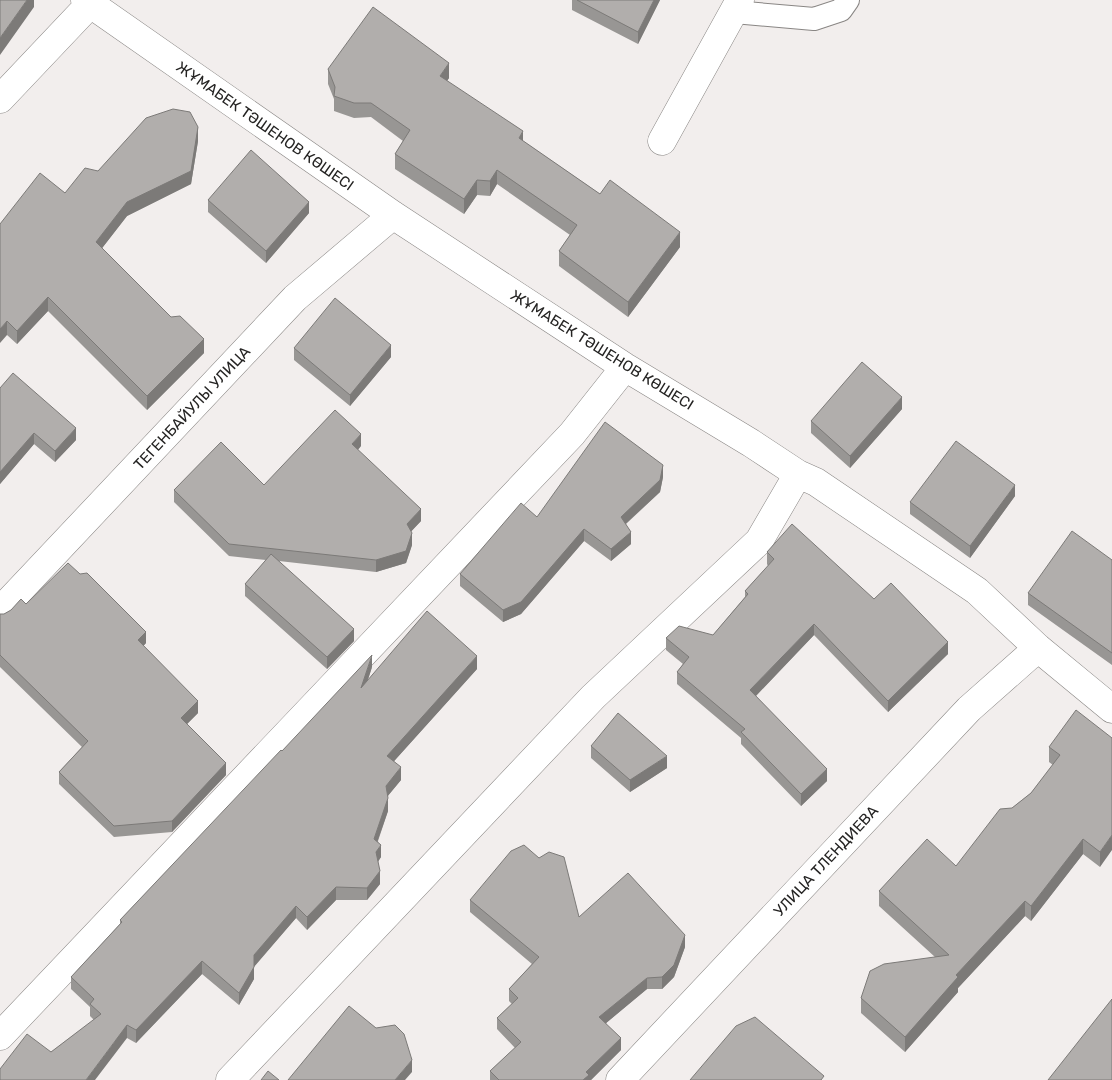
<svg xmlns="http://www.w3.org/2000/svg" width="1112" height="1080" font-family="Rubik,sans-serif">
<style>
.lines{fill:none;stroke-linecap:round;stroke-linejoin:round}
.lane-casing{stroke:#898684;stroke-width:24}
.street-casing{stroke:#898684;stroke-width:29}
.lane{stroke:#fff;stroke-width:22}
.street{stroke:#fff;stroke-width:28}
.wall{fill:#989694}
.shaded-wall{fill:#7c7a78}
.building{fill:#b1aeac;stroke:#7c7a78}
.labels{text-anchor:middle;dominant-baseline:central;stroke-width:4.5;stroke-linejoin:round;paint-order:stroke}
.street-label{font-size:15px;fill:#252423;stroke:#fff}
</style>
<rect width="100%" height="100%" fill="#f2eeed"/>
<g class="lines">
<defs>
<path id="lane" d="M 734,12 L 814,19 L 841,10 L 848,0"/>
<path id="street" d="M 85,0 L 393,215 L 625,367 L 751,443 L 798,474 L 816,482 L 977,591 L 1038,648 L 1112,709
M 0,99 L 90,4
M 662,141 L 740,0
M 0,611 L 295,298 L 393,215
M 0,1036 L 572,434 L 625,367
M 230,1080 L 593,697 L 759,541 L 798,474
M 620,1080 L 969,709 L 1038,648"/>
</defs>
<use href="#lane" class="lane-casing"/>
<use href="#street" class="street-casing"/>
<use href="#lane" class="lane"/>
<use href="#street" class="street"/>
</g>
<path class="wall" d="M 572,0 L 660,0 L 638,44 L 572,10 Z
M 328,69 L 449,78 L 447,81 L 523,141 L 600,194 L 680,247 L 628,317 L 559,266 L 559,251 L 570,235 L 497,184 L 490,196 L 477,195 L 464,214 L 395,169 L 395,154 L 403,141 L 371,117 L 354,118 L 334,111 L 334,99 L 328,84 Z
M 198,141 L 191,184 L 127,216 L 102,248 L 204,353 L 147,410 L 48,311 L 17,344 L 7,335 L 0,224 L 65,193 L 98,171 Z
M 208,200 L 309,213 L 266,263 L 208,212 Z
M 294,348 L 391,357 L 350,406 L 294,360 Z
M 0,388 L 76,440 L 55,462 L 34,444 L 0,484 Z
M 902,409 L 850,468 L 811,433 L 811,421 Z
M 361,446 L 358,450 L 421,521 L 411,531 L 412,545 L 406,563 L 376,572 L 279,561 L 354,641 L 327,669 L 245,596 L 245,584 L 266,560 L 229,556 L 174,502 L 174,490 L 264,485 Z
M 663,477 L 660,492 L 626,524 L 631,544 L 611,561 L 584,541 L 521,614 L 503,622 L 460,586 L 460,574 L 537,517 Z
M 1015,496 L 970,558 L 910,514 L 910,502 Z
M 767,552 L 874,599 L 948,654 L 888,712 L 814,635 L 756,696 L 827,781 L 801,806 L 741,744 L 741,738 L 677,684 L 677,672 L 683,664 L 666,650 L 666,638 L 713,635 L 745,597 L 745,591 L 768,566 L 767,564 Z
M 1112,560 L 1112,665 L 1028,605 L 1028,593 Z
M 26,604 L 146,643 L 143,646 L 198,713 L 187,724 L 226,775 L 172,832 L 114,837 L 59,784 L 59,772 L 82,747 L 0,667 L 0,614 L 4,614 Z
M 372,667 L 368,680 L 477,669 L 394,761 L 401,780 L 387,797 L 388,811 L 378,841 L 381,857 L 378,862 L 380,884 L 367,900 L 336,900 L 307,930 L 296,918 L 254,966 L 254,979 L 239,1005 L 202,974 L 136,1043 L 127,1038 L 51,1052 L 94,1020 L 90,1016 L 90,1007 L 71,989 L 71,977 L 120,924 L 120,920 L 282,751 Z
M 1112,738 L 1100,867 L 1083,854 L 1031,921 L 1025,916 L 958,988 L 958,992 L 905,1052 L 861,1013 L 861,998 L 935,957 L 879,906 L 879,891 L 956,866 L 1012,808 L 1031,793 L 1053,765 L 1049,762 L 1049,747 Z
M 591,746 L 667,768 L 630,792 L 591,758 Z
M 470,900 L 579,917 L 685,947 L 674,977 L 662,989 L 647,989 L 606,1023 L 621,1050 L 591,1080 L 490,1080 L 490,1071 L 515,1048 L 497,1029 L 497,1018 L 512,1004 L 509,1001 L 509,989 L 532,964 L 470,912 Z"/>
<path class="shaded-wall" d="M 27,0 L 34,0 L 34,7 L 0,55 L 0,38 Z
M 654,0 L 660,0 L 638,44 L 638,32 Z
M 449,63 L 449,78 L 440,91 L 440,76 Z
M 198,127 L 198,141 L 191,184 L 127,216 L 96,256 L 96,242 L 127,202 Z
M 523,131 L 523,146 L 519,138 Z
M 497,170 L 497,184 L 490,196 L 490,181 Z
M 477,180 L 477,195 L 464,214 L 464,199 Z
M 309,202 L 309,213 L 266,263 L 266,251 Z
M 680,232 L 680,247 L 628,317 L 628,302 Z
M 48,297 L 48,311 L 17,344 L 17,331 Z
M 7,321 L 7,335 L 0,343 L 0,329 Z
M 204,339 L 204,353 L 147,410 L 147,396 Z
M 391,345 L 391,357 L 350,406 L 350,395 Z
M 902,397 L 902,409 L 850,468 L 850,456 Z
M 76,428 L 76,440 L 55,462 L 55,451 Z
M 34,433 L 34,444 L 0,484 L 0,472 Z
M 361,434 L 361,446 L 352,456 L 352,444 Z
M 663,465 L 663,477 L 660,492 L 621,528 L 621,517 Z
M 1015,485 L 1015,496 L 970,558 L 970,546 Z
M 421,509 L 421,521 L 407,536 L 407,524 Z
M 584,529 L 584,541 L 521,614 L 503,622 L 503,610 Z
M 631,532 L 631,544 L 611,561 L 611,549 Z
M 412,533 L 412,545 L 406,563 L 376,572 L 376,560 Z
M 814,624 L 814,635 L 750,702 L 750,690 Z
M 354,629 L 354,641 L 327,669 L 327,657 Z
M 146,632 L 146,643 L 138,652 L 138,640 Z
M 948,642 L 948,654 L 888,712 L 888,701 Z
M 372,655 L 372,667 L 361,700 L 361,688 Z
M 477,656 L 477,669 L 387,769 L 387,756 Z
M 198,701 L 198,713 L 181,730 L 181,718 Z
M 667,756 L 667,768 L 630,792 L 630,780 Z
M 226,763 L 226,775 L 172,832 L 172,821 Z
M 401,767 L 401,780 L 386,798 L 386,786 Z
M 827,769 L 827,781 L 801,806 L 801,794 Z
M 388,798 L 388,811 L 374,851 L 374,839 Z
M 1112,835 L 1112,850 L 1100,867 L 1100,852 Z
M 1083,839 L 1083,854 L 1031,921 L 1031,906 Z
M 381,845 L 381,857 L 376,864 L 376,852 Z
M 380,871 L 380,884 L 367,900 L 367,888 Z
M 336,887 L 336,900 L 307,930 L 307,917 Z
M 1025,901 L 1025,916 L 958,988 L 958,992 L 905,1052 L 905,1037 L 956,975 Z
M 296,906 L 296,918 L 254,967 L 254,955 Z
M 685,935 L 685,947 L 674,977 L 662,989 L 662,977 Z
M 202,961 L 202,974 L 136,1043 L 136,1030 Z
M 254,967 L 254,979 L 239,1005 L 239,993 Z
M 647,978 L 647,989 L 599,1029 L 599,1017 Z
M 127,1025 L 127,1038 L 95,1080 L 86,1080 Z
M 621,1038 L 621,1050 L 591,1080 L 583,1080 L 586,1072 Z
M 412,1060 L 412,1072 L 405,1080 L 395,1080 Z"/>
<path class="building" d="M 0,0 L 27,0 L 0,38 Z
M 577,0 L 654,0 L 638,32 Z
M 373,7 L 449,63 L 440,76 L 523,131 L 519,138 L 600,194 L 610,180 L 680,232 L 628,302 L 559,251 L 577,225 L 497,170 L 490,181 L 477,180 L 464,199 L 395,154 L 410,130 L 371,103 L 354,103 L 334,96 L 335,87 L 328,69 Z
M 173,109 L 190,112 L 198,127 L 191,171 L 127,202 L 96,242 L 171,317 L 180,316 L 204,339 L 147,396 L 48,297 L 17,331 L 7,321 L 0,329 L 0,224 L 40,173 L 65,193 L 85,168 L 98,171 L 146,118 Z
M 251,150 L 309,202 L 266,251 L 208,200 Z
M 335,298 L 391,345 L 350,395 L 294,348 Z
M 862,362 L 902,397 L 850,456 L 811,421 Z
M 13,373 L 76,428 L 55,451 L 34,433 L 0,472 L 0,388 Z
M 335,410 L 361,434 L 352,444 L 421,509 L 407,524 L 412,533 L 406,551 L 376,560 L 229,544 L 174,490 L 221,442 L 264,485 Z
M 605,422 L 663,465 L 660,480 L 621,517 L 631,532 L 611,549 L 584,529 L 521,602 L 503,610 L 460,574 L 521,503 L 537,517 Z
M 956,441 L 1015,485 L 970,546 L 910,502 Z
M 792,524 L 874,599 L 891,583 L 948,642 L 888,701 L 814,624 L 750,690 L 827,769 L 801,794 L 741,732 L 745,729 L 677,672 L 689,657 L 666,638 L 679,626 L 713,635 L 748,594 L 745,591 L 774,559 L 767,552 Z
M 1072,531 L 1112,560 L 1112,653 L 1028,593 Z
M 271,554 L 354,629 L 327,657 L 245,584 Z
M 68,563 L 80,574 L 87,573 L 146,632 L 138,640 L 198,701 L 181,718 L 226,763 L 172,821 L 114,826 L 59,772 L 88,741 L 0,655 L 0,614 L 4,614 L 11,610 L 21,599 L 26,604 Z
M 427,611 L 477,656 L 387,756 L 401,767 L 386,786 L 388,798 L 374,839 L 381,845 L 376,852 L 380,871 L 367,888 L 336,887 L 307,917 L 296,906 L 254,955 L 254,967 L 239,993 L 202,961 L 136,1030 L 127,1025 L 86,1080 L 0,1080 L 0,1069 L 27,1034 L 51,1052 L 101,1014 L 90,1004 L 94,999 L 71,977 L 122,922 L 120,920 L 281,750 L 282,751 L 372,655 L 361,688 Z
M 1076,710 L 1112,738 L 1112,835 L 1100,852 L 1083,839 L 1031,906 L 1025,901 L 956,975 L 958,977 L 905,1037 L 861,998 L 870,971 L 884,964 L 949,955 L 879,891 L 927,839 L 956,866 L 1000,809 L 1012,808 L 1031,793 L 1060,755 L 1049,747 Z
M 618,713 L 667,756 L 630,780 L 591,746 Z
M 524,845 L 539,858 L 549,852 L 564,857 L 579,917 L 628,873 L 685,935 L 674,965 L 662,977 L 647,978 L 599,1017 L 621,1038 L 586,1072 L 589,1075 L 583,1080 L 499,1080 L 490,1071 L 521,1042 L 497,1018 L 518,998 L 509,989 L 539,957 L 470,900 L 511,851 Z
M 1112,999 L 1112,1080 L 1048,1080 Z
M 349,1006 L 376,1028 L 395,1025 L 404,1034 L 412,1060 L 395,1080 L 288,1080 Z
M 755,1017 L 824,1076 L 821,1080 L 690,1080 L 736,1026 Z
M 268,1071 L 279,1080 L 261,1080 Z"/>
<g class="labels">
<g class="street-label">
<text transform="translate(265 126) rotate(35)">ЖҰМАБЕК ТӘШЕНОВ КӨШЕСІ</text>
<text transform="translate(602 350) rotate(32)">ЖҰМАБЕК ТӘШЕНОВ КӨШЕСІ</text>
<text transform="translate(192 408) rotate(-47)">ТЕГЕНБАЙУЛЫ УЛИЦА</text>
<text transform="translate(826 861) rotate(-47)">УЛИЦА ТЛЕНДИЕВА</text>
</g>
</g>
</svg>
